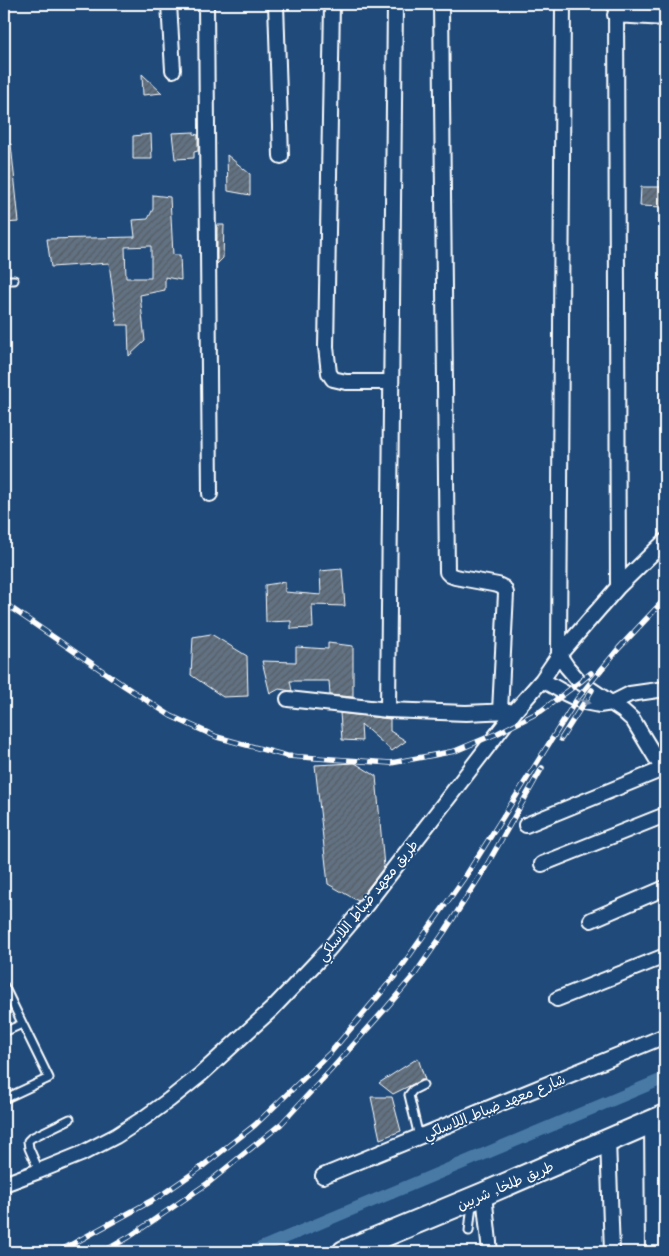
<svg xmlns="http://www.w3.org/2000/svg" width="669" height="1256" font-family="Mali,'Playpen Sans Arabic',sans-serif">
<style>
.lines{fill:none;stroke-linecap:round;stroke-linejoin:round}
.canal{stroke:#497aa6;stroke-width:12}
.building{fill:url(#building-hatch);stroke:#fff;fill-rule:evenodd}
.lane-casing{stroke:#fff;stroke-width:11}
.street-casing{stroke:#fff;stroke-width:18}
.primary-casing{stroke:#fff;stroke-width:26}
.lane{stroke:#1f4a7a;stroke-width:7}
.street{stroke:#1f4a7a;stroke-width:14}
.primary{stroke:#1f4a7a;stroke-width:22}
.rail-casing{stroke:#fff;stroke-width:5.5}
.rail{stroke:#1f4a7a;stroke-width:4;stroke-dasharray:11;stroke-linecap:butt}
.oneway{fill:#7992af}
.labels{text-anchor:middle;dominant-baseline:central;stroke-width:4;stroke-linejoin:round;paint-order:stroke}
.street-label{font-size:14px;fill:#fff;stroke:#1f4a7a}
</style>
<defs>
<pattern id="building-hatch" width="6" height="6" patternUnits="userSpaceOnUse" patternTransform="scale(1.25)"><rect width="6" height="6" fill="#627282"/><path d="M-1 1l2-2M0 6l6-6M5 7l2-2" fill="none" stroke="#565d64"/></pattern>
</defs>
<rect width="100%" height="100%" fill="#1f4a7a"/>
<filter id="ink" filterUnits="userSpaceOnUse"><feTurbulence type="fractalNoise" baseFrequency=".02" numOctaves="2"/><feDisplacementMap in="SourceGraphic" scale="10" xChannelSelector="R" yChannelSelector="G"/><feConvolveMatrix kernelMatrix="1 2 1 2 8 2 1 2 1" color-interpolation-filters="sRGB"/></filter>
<g filter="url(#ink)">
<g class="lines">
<path class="canal" d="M 251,1252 L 665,1078"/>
</g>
<path class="building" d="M 142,74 L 162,93 L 143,95 Z
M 194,132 L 194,134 L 198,135 L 198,151 L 194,152 L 194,158 L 175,159 L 172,133 Z
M 151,134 L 152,159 L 133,159 L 133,136 Z
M 11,144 L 19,222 L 4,223 L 4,145 Z
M 227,155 L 250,174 L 250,195 L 228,191 Z
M 641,187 L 665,187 L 664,207 L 640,206 Z
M 153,195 L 170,197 L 173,255 L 180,255 L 181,280 L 165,277 L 165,290 L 140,295 L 145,341 L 129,356 L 128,325 L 117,325 L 109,263 L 51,267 L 47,239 L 135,237 L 133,220 L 148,219 L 153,209 ZM 151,246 L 151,278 L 126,278 L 125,247 Z
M 217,225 L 224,225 L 223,258 L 217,264 Z
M 342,569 L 345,606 L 312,605 L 313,628 L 291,629 L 291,621 L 266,622 L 265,585 L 285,582 L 285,592 L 321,595 L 320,571 Z
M 211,634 L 247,656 L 248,696 L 223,697 L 191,675 L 193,637 Z
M 328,643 L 353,646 L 353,697 L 330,695 L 329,681 L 290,681 L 292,691 L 279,689 L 270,694 L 262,661 L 296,662 L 296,647 L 328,649 Z
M 340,713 L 390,719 L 390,731 L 406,741 L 392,751 L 361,724 L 362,741 L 342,740 Z
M 355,763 L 376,776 L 384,867 L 358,901 L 328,884 L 315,765 Z
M 418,1058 L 425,1080 L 421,1080 L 393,1094 L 379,1083 Z
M 371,1097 L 392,1097 L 401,1131 L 380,1139 Z"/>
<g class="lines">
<defs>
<path id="lane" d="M 4,280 L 14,280
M 4,986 L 49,1078 L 4,1099
M 4,1032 L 22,1024
M 419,1137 L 409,1095 L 413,1090 L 423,1085
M 39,1171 L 29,1148 L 28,1141 L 31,1138 L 70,1119
M 469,1231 L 472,1204"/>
<path id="street" d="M 169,4 L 173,70
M 206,4 L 210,494
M 276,4 L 281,156
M 332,4 L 326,347 L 329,373 L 333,379 L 346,382 L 391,382
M 441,4 L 447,572 L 450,575 L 455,577 L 498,585 L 504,588 L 506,593 L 500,711
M 563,4 L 559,655 L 567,667 L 580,682 L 623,711 L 633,720 L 665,773
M 616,4 L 618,587
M 615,15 L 665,18
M 542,680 L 565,693 L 584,702 L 599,705 L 612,703 L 630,694 L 665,689
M 288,699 L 388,710 L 466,713 L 509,711
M 388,710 L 395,4
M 526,825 L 663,769
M 542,864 L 665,815
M 591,920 L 665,888
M 557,999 L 665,956
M 652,1121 L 653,1252
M 608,1140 L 612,1252
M 323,1176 L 665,1036
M 4,1184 L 39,1171 L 81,1154 L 116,1136 L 144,1118 L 169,1100 L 200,1075 L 271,1010 L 328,950 L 366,905 L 515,711 L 542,680 L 559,655 L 618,587 L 665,541
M 484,1194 L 490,1252"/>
<path id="primary" d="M 344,1252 L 484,1194 L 665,1116"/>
</defs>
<use href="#lane" class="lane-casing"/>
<use href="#street" class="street-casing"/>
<use href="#primary" class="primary-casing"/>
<use href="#lane" class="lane"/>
<use href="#street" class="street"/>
<use href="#primary" class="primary"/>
<defs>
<path id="rail" d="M 4,603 L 123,685 L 171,716 L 217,737 L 287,756 L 391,763 L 455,751 L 498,733 L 541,711 L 580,682 L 591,673
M 561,739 L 592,690
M 58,1252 L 160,1196 L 199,1169 L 255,1125 L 331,1052 L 395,976 L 467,874 L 577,699 L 619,648 L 665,599
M 103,1252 L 129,1237 L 208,1183 L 281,1124 L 330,1071 L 387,1007 L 415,974 L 445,931 L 484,870 L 542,768"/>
</defs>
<use href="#rail" class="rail-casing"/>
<use href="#rail" class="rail"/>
</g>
<defs><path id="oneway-solid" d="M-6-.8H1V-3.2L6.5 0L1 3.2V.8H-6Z" transform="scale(1.25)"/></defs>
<use class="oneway" href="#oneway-solid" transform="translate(584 701) rotate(17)"/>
</g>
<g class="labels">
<g class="street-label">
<text transform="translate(367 900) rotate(-51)">طريق معهد ضباط اللاسلكي</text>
<text transform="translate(494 1106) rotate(-22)">شارع معهد ضباط اللاسلكي</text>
<text transform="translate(505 1185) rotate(-23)">طريق طلخا, شربين</text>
</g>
</g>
<rect width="669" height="1256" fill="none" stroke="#1f4a7a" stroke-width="20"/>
<rect x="10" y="10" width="649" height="1236" fill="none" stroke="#fff" stroke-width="2" filter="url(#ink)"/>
</svg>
